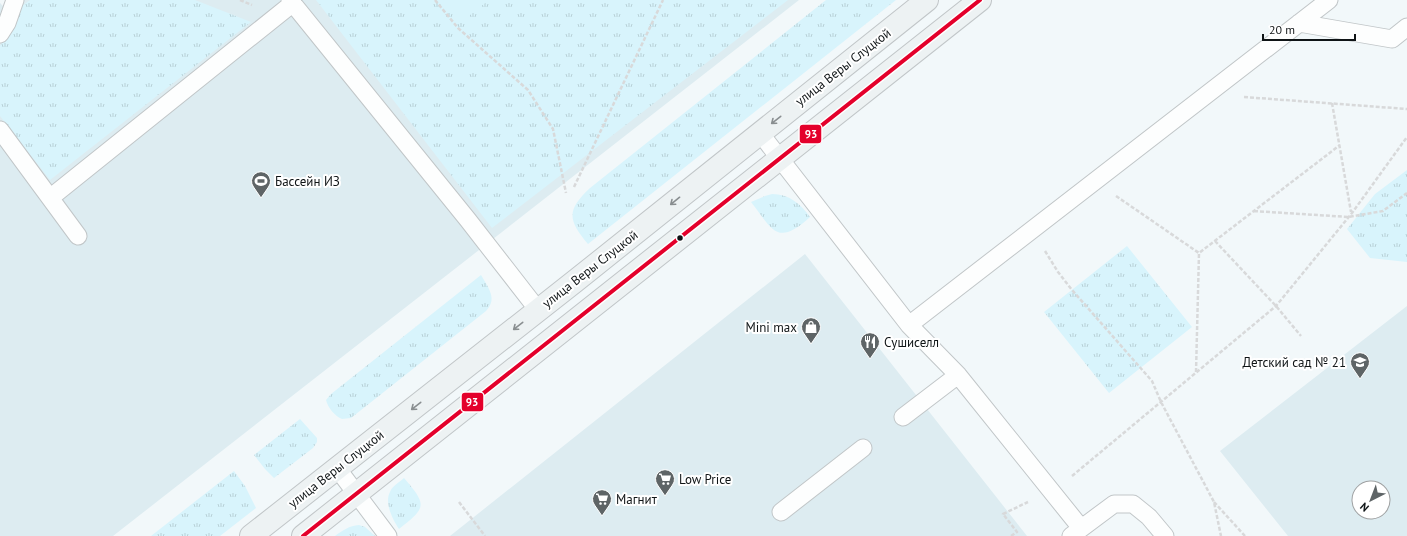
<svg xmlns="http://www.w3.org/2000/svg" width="1407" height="536" font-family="'PT Sans',sans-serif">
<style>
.built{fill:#ddecf1;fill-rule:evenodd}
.grass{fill:url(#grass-tufts)}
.pitch{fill:#d8f4fc}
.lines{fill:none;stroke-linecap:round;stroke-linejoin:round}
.lane-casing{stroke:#c1c6c8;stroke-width:19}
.secondary-casing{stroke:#c1c6c8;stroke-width:24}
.path{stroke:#d8d9da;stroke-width:2.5;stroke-dasharray:4 2;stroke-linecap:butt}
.lane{stroke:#fdfefe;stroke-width:17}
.secondary{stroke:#edf2f3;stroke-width:22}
.bus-1-casing{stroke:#fff;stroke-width:7}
.bus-1{stroke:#e4002b;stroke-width:4}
.oneway{stroke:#898e90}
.bus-dot{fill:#0f1416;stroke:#fff;stroke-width:1.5}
.labels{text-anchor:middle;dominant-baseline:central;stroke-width:4;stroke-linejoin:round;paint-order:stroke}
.street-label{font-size:13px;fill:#0f1416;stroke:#fff}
.poi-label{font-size:13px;fill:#0f1416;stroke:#fff;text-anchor:start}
.line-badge{stroke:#fff;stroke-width:1.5}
.badge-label{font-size:11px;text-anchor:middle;font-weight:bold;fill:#fff}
</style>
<defs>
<pattern id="grass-tufts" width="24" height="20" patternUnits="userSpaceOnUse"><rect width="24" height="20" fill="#d8f4fc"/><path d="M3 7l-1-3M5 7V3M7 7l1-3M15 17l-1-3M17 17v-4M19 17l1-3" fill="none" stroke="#b8d0d7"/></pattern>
</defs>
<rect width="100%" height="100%" fill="#f2f8fa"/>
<path class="built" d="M 15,0 L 799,0 L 113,536 L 0,536 L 0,3 L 5,8 Z
M 805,254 L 1027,536 L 450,536 Z
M 1407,306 L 1407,536 L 1288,536 L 1220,451 ZM 1359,488 L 1383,488 L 1383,512 L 1359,512 Z"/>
<path class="grass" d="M 30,0 L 195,0 L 251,22 L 50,180 L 0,116 L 0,46 L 22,6 Z
M 316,0 L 788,0 L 492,228 Z
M 826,0 L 896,0 L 588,244 C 567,219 567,210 590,188 Z
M 1407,170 L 1407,262 L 1370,258 L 1347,229 L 1375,194 Z
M 772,194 C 789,194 801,204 810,217 C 777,247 773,230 751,202 L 765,196 Z
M 1127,246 L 1192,327 L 1109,393 L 1044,312 Z
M 481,275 C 488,287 498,299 486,311 L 351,418 L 342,419 C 335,416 328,408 326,400 L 331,394 Z
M 300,419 L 317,438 L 317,442 L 313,448 L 274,478 L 265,469 L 254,455 Z
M 234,471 L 245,486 L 256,508 L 220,536 L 151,536 Z
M 404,478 C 427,505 427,507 399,529 C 393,520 384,503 390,492 C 392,486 400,482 404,478 Z
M 359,525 L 365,527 L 375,536 L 335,536 C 343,530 349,526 359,525 Z"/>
<path class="pitch" d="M 441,0 L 489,0 L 460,23 Z"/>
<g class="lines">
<defs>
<path id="lane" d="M 290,0 L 468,220 L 538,310
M 1299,23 L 1392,39 L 1407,27
M 0,34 L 7,23 L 15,0
M 0,130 L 78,236
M 760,133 L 909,325 L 958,375 L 1081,528
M 50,198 L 293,3
M 909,325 L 1329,0
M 903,417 L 958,375
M 337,468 L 388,536
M 781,512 L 863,448
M 1071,536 L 1114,504 L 1133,504 L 1149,517 L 1165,536"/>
<path id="secondary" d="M 251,536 L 574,282 L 927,0
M 303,536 L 980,0"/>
</defs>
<use href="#lane" class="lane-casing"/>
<use href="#secondary" class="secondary-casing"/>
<path class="path" d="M 240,0 L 252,5
M 435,0 L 458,28 L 528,90 L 553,129 L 566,193
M 1244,97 L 1407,109
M 1332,103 L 1351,212
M 574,187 L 663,0
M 1116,196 L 1199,253 L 1340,145
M 1254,211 L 1348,217 L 1383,211 L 1407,193
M 1215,241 L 1276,306 L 1301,336
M 1045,251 L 1058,272 L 1072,290 L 1152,381 L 1161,402 L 1214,502 L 1221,536
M 1196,372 L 1199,253
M 1072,476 L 1276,306 L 1352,213 L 1407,137
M 459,502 L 485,536
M 1214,502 L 1245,536
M 1011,536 L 1017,532 L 1003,514 L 1028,502"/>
<use href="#lane" class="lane"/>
<use href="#secondary" class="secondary"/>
<defs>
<path id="bus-1" d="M 303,536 L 980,0"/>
</defs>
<use href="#bus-1" class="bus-1-casing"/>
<use href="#bus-1" class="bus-1"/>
</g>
<defs><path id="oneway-shaft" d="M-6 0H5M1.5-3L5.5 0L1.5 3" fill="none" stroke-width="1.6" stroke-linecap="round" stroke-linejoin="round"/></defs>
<g class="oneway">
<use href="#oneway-shaft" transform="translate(776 120) rotate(142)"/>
<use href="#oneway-shaft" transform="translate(675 201) rotate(141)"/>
<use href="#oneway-shaft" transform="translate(518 326) rotate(142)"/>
<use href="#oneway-shaft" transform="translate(416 406) rotate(142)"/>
</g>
<defs>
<symbol id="stadium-pin" viewBox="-11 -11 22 30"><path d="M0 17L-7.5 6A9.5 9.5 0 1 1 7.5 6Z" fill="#5e6466" stroke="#fff"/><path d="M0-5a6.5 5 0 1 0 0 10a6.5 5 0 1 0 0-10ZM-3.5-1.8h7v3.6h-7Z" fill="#fff"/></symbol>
<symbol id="shop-pin" viewBox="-11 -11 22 30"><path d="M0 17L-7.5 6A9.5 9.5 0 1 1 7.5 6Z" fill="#5e6466" stroke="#fff"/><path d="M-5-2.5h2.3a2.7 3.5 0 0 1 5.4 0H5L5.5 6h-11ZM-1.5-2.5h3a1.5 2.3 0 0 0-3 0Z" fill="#fff"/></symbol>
<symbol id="restaurant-pin" viewBox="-11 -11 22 30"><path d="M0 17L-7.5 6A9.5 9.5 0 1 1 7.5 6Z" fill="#5e6466" stroke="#fff"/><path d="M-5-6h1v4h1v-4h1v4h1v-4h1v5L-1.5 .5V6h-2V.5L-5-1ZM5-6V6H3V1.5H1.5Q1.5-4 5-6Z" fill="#fff"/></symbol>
<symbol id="school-pin" viewBox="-11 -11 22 30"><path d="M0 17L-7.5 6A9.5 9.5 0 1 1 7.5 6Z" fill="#5e6466" stroke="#fff"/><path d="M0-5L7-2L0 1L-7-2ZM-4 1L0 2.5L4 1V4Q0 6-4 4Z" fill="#fff"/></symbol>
<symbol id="supermarket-pin" viewBox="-11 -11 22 30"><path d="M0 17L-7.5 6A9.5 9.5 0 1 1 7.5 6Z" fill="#5e6466" stroke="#fff"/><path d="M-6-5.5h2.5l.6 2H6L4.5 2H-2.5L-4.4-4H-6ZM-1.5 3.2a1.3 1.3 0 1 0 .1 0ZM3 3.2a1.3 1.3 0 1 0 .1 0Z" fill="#fff"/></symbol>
</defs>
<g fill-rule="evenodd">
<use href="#stadium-pin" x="250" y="170" width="22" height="30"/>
<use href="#shop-pin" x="800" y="316" width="22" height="30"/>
<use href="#restaurant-pin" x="859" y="331" width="22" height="30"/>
<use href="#school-pin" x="1349" y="351" width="22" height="30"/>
<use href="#supermarket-pin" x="654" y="468" width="22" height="30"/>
<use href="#supermarket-pin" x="591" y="488" width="22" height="30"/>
</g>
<circle class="bus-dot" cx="680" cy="238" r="3.5"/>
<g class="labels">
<g class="street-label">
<text transform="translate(843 67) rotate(-38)">улица Веры Слуцкой</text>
<text transform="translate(590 269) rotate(-38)">улица Веры Слуцкой</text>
<text transform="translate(336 469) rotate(-38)">улица Веры Слуцкой</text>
</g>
<g class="poi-label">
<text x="275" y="181">Бассейн ИЗ</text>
<text x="797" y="327" text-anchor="end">Mini max</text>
<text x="884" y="342">Сушиселл</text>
<text x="1346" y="362" text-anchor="end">Детский сад № 21</text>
<text x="679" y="479">Low Price</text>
<text x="616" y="499">Магнит</text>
</g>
</g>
<g class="line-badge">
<rect x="799" y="124" width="23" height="20" rx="4" fill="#e4002b"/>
<rect x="461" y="392" width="23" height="20" rx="4" fill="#e4002b"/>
</g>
<g class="badge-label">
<text x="811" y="138">93</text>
<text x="472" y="406">93</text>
</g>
<g transform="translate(1371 500) rotate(222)"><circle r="19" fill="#ffffff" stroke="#9fa1a2"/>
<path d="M0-3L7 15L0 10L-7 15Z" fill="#5e6466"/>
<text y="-6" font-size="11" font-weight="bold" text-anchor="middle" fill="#0f1416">N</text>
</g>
<path d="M1263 34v6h92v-6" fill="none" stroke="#0f1416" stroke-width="2"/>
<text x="1269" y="34" font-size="12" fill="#0f1416" stroke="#ffffff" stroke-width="3" paint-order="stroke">20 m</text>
</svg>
